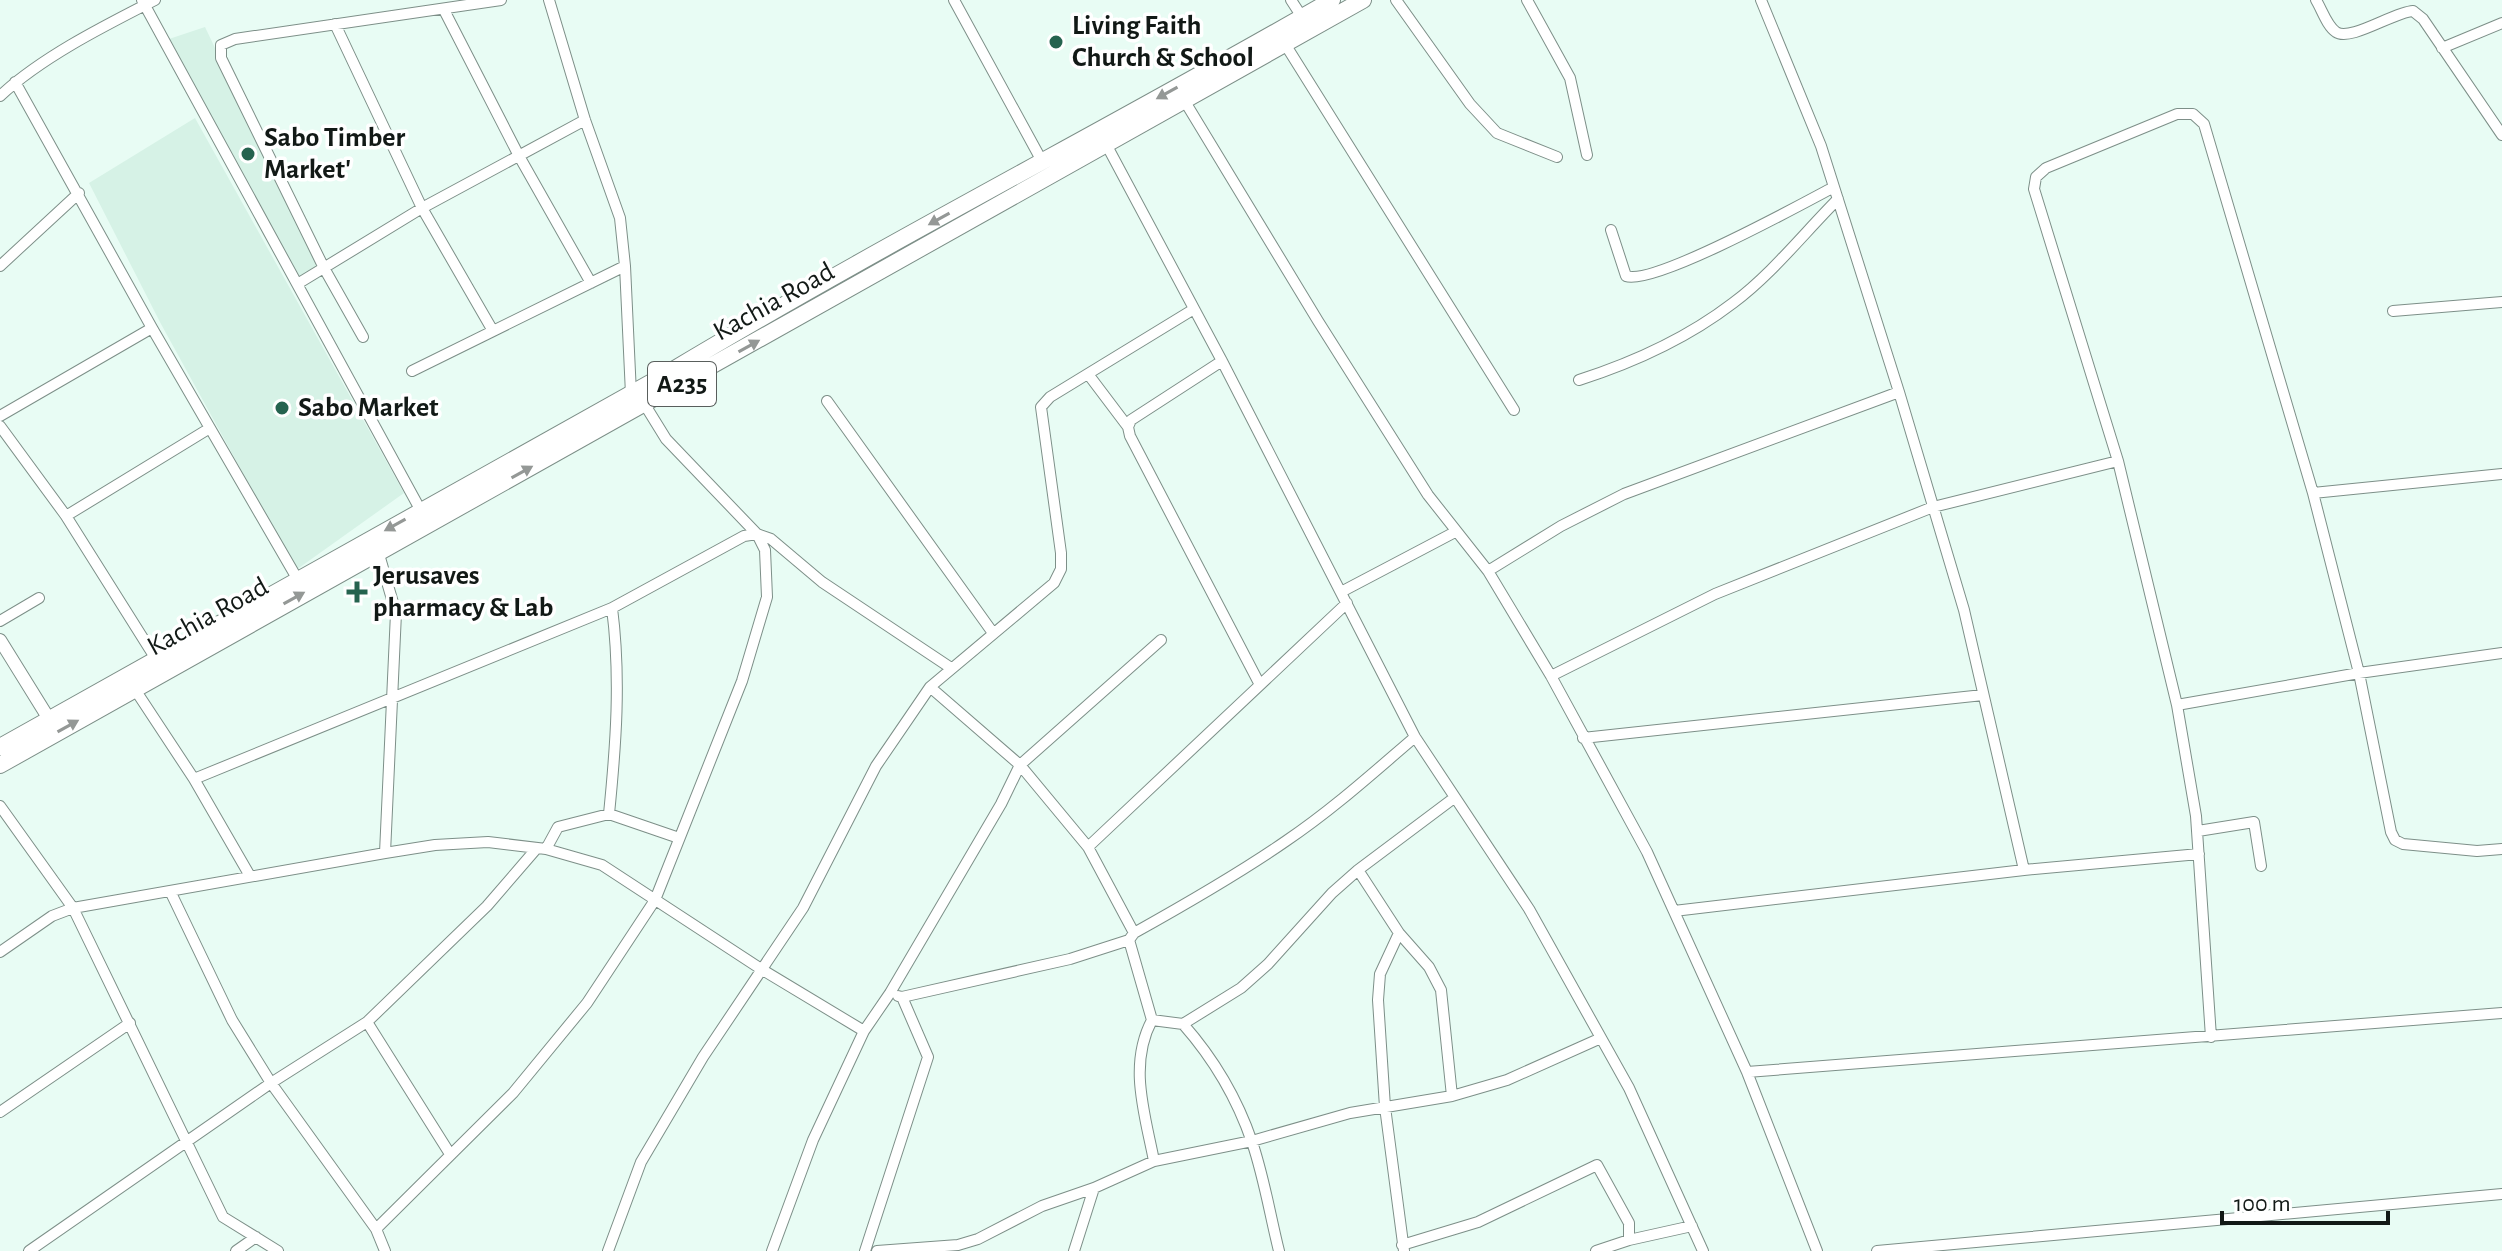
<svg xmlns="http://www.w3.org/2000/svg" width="2502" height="1251" font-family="'Alegreya Sans',sans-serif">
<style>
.built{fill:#d6f2e6}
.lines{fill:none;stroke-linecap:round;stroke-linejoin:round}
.minor-casing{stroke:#7d8f88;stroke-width:12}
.tertiary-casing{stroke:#7d8f88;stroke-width:14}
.trunk-casing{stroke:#7d8f88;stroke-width:18}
.minor{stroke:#fff;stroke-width:10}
.tertiary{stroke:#fff;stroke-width:12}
.trunk{stroke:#fff;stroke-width:16}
.oneway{fill:#949896}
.poi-dot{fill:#25634f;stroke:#fff;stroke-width:3}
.labels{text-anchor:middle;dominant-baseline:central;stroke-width:7;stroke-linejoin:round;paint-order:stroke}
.shield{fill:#fff;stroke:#595e5c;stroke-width:2}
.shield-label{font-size:26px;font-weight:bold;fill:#121916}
.poi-label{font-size:28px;font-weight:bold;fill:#121916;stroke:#fff;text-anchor:start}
.street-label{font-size:28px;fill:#121916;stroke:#fff}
</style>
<rect width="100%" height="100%" fill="#e8fcf4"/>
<path class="built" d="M 205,27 L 320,268 L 300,279 L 166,40 Z
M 195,118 L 404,493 L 296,570 L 161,324 L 89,183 Z"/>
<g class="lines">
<defs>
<path id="minor" d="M 142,0 L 421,511
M 549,0 L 585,120 L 620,218 L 625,266 L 631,394
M 954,0 L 1043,163
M 1291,0 L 1302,17
M 1396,0 L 1470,104 L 1497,133 L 1557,157
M 1527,0 L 1570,78 L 1587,155
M 1761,0 L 1821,146 L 1899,392 L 1964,610 L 2024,870
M 2316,0 C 2322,10 2327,26 2336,32 C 2350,42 2394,12 2413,11 L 2423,19 L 2502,135
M 444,10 L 519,156 L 591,283
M 335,24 L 422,208 L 493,331
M 1285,44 L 1514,410
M 2442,48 L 2502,23
M 15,82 L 152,328 L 298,580
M 0,96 C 42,57 104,26 155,0
M 1184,100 L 1318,321 L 1428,495 L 1488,571 L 1551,676 L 1647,852 L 1747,1072 L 1817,1251
M 1106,144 L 1222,361 L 1415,737 L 1529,909 L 1629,1088 L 1703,1251
M 1611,230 L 1626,276 C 1653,286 1802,204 1834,187
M 0,266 L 79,193
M 299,283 L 422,208 L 585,120
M 2393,311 L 2502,302
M 363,337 L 324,268 L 221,58 L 221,45 L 235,39 L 501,0
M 1222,361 L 1131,420 L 1128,427 L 1130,436 L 1259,683
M 412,371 L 625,266
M 1088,374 L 1128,427
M 1579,380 C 1635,362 1686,339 1733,303 C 1772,274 1804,233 1838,199
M 827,401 L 993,633
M 645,405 L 666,439 L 757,534 L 771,539 L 822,582 L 951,668
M 0,416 L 152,328
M 0,426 L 66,516 L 156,659
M 2502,474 L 2313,493 L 2359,673 L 2391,832 L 2395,840 L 2403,844 L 2477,851 L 2502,849
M 66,516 L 210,428
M 378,551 L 396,613 L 385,853
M 1488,571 L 1561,526 L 1624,494 L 1899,392
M 1341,592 L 1455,532
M 612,608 C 621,678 616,744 609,814 L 679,838
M 0,621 L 39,598
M 1551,676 L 1715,594 L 1933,507 L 2118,461
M 930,687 L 1020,765 L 1088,847 L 1134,933
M 134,688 L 194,779 L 250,876
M 2177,705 L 2359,673 L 2502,653
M 1583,738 L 1983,695
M 194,779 L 612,608 L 744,536 L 757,534 L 765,550 L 767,597 L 742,681 L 655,900 L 587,1003 L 513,1093 L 376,1229
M 0,806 L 73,908 L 223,1217 L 278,1251
M 2198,831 L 2254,822 L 2261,866
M 1088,847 L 1347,603
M 546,849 L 558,827 L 609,814
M 1358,870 L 1399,933 L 1429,967 L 1441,990 L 1452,1096
M 171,893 L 232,1020 L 271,1083 L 376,1229 L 385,1251
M 1674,911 L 2024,870 L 2199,854
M 1399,933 L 1380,974 L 1378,1000 L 1385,1107 L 1404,1251
M 0,952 L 52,916 L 73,908 L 385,853 L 435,845 L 488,842 L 546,849 L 602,865 L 761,969 L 864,1031
M 898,996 L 902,997 L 1070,959 L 1129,940
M 1152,1020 L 1183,1024 C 1213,1058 1237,1098 1252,1142 C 1264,1177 1270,1215 1279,1251
M 367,1022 L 450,1154
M 1183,1024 L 1241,988 L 1268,964 L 1332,893 L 1358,870 L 1454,798
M 2211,1037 L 2196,816 L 2177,705 L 2118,461 L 2034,189 L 2036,177 L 2046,168 L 2177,114 L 2193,114 L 2204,124 L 2313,493
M 1747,1072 L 2502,1013
M 0,1112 L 130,1023
M 1154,1161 C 1145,1114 1128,1065 1152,1020 L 1129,940 L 1134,933 C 1186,904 1237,875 1286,841 C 1332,810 1373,773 1415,737
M 1402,1245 L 1478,1222 L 1597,1165 L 1629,1223 L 1629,1240
M 29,1251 L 271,1083 L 367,1022 L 487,906 L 537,848
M 236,1251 L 256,1237
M 608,1251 L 641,1162 L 703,1057 L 803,908 L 876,766 L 930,687 L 1054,583 L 1061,569 L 1061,553 L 1041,407 L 1050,397 L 1194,309
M 772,1251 L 813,1140 L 864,1031 L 890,993 L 1001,804 L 1020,765 L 1161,640
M 865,1251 L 928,1057 L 902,997
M 877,1251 L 958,1245 L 978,1239 L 1042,1206 L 1094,1188 L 1154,1161 L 1252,1141 L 1350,1113 L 1452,1096 L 1507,1080 L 1601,1038
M 1074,1251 L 1094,1188
M 1596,1251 L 1629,1240 L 1692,1226
M 1877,1251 L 2502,1194"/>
<path id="tertiary" d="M 0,640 L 49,719"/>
<path id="trunk" d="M 0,747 L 668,373 C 886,242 1112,127 1332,0
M 0,765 L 1363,0"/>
</defs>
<use href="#minor" class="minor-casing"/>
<use href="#tertiary" class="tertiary-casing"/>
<use href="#trunk" class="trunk-casing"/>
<use href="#minor" class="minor"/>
<use href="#tertiary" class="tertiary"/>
<use href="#trunk" class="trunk"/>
</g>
<defs><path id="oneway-solid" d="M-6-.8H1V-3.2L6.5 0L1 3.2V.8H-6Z" transform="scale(2)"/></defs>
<g class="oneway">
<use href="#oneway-solid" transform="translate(1167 93) rotate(151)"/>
<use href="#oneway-solid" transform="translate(939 219) rotate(151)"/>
<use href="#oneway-solid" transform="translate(749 346) rotate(-29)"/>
<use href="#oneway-solid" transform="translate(522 472) rotate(-29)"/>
<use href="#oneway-solid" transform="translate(395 525) rotate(151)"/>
<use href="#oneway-solid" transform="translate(294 598) rotate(-29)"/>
<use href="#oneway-solid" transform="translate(68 726) rotate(-29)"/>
</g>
<g class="poi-dot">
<circle cx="1056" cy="42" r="8"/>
<circle cx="248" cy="154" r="8"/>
<circle cx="282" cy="408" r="8"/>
<path d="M353 580h8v8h8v8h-8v8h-8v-8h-8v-8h8z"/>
</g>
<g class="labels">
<rect class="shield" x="648" y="362" width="68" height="44" rx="6"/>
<g class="shield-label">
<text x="682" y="384">A235</text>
</g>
<g class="poi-label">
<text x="1072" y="26">Living Faith<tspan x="1072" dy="32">Church &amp; School</tspan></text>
<text x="264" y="138">Sabo Timber<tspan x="264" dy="32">Market'</tspan></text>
<text x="298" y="408">Sabo Market</text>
<text x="373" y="576">Jerusaves<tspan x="373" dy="32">pharmacy &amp; Lab</tspan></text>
</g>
<g class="street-label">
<text transform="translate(774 302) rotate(-29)">Kachia Road</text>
<text transform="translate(208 617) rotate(-29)">Kachia Road</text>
</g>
</g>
<path d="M2222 1211v12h166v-12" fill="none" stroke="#121916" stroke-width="4"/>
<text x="2234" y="1211" font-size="24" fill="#121916" stroke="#ffffff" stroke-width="6" paint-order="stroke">100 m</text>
</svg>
